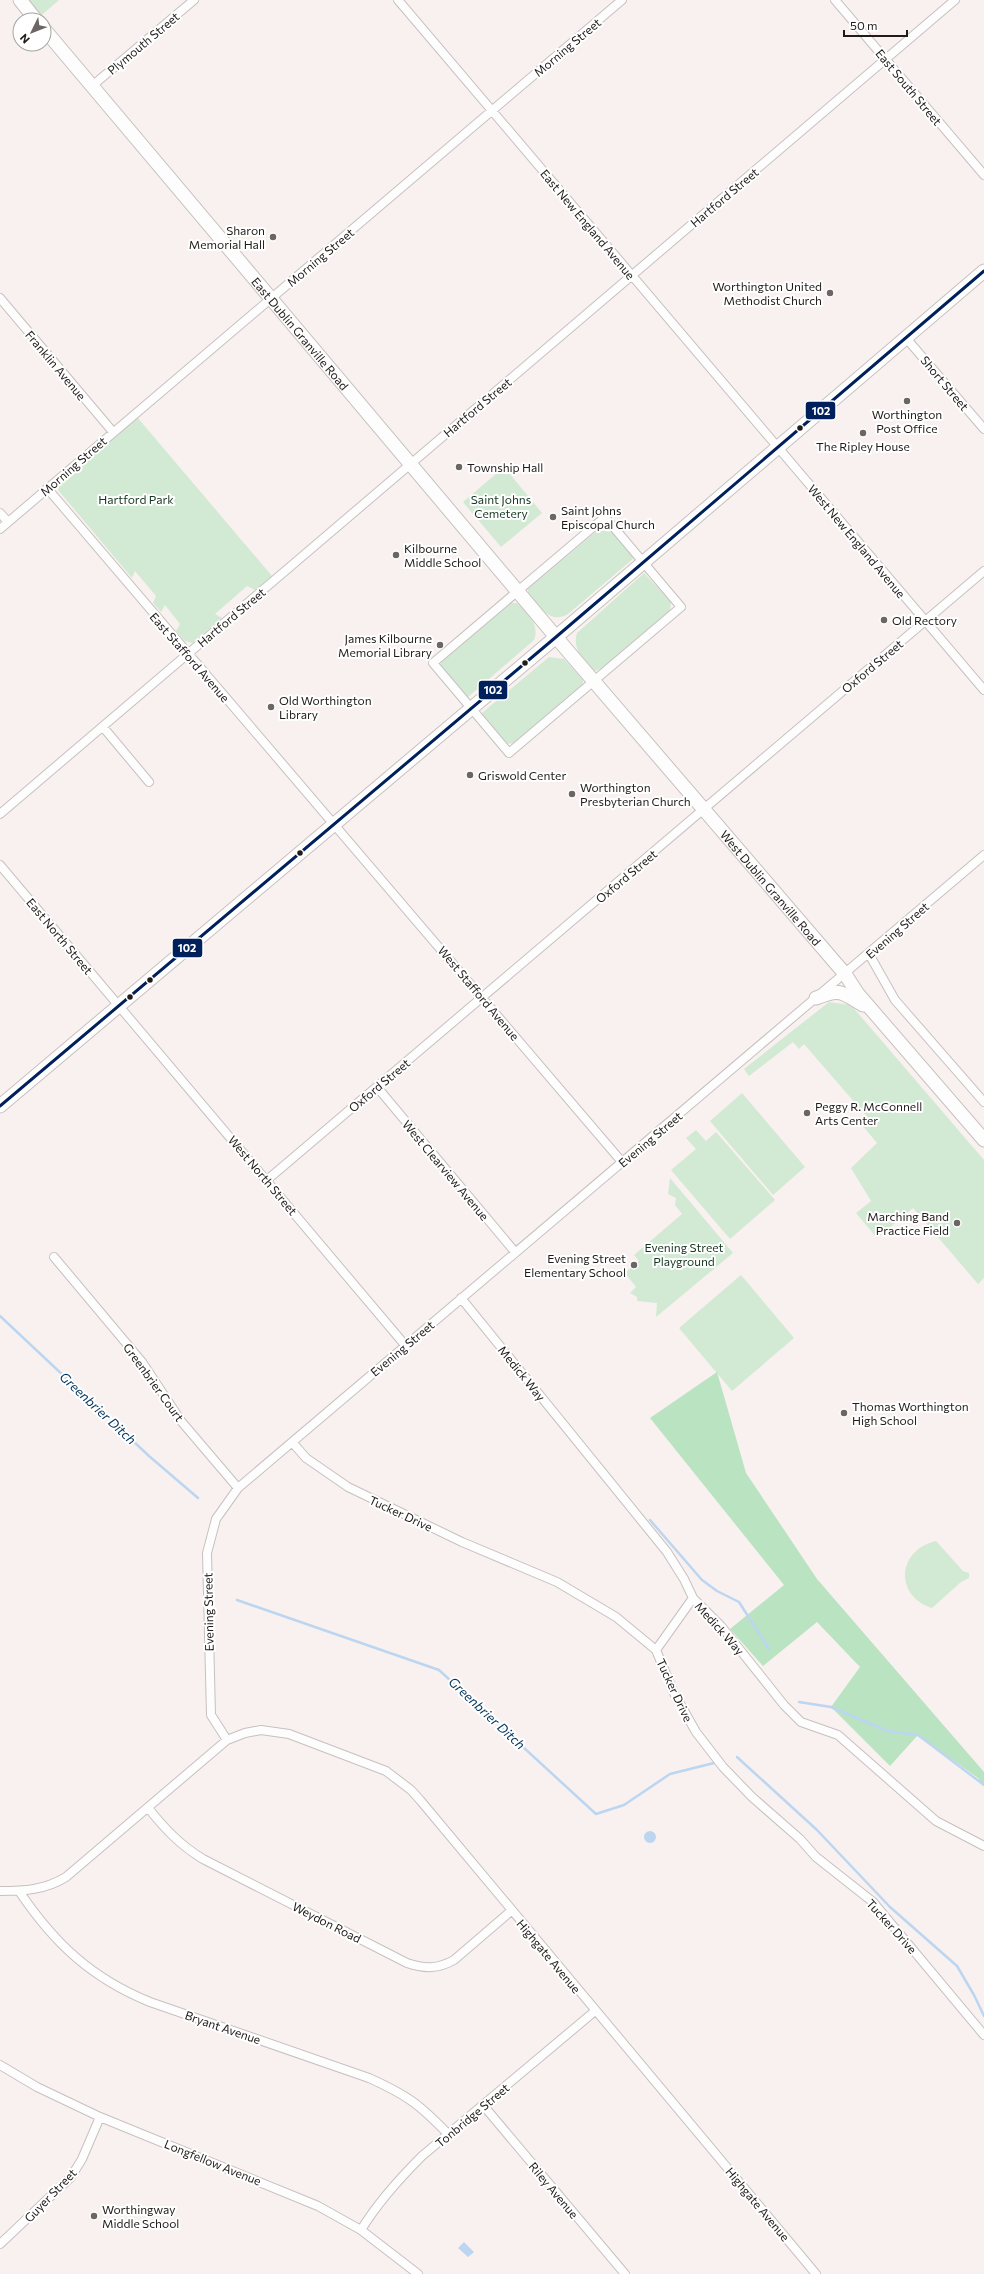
<svg xmlns="http://www.w3.org/2000/svg" width="984" height="2274" font-family="Commissioner,sans-serif">
<style>
.green{fill:#d2e9d4}
.forest{fill:#b9e3c1}
.water{fill:#bcd6f1}
.lines{fill:none;stroke-linecap:round;stroke-linejoin:round}
.stream{stroke:#bcd6f1;stroke-width:2.5}
.street-casing{stroke:#c6c1bf;stroke-width:10}
.primary-casing{stroke:#c6c1bf;stroke-width:15}
.street{stroke:#fefdfd;stroke-width:8}
.primary{stroke:#fefdfd;stroke-width:13}
.bus-1-casing{stroke:#fff;stroke-width:6}
.bus-1{stroke:#00205b;stroke-width:3}
.poi-dot{fill:#6b6664;stroke:#fff;stroke-width:1.5}
.bus-dot{fill:#1f1b19;stroke:#fff;stroke-width:1.5}
.labels{text-anchor:middle;dominant-baseline:central;stroke-width:4;stroke-linejoin:round;paint-order:stroke}
.street-label{font-size:12px;fill:#1f1b19;stroke:#fff}
.poi-label{font-size:12px;fill:#1f1b19;stroke:#fff;text-anchor:start}
.park-label{font-size:12px;fill:#13361e;stroke:#fff}
.water-label{font-size:13px;font-style:italic;fill:#00345c;stroke:#fff}
.line-badge{stroke:#fff;stroke-width:1.5}
.badge-label{font-size:11px;text-anchor:middle;font-weight:bold;fill:#fff}
</style>
<rect width="100%" height="100%" fill="#f8f1ef"/>
<path class="green" d="M 20,0 L 59,0 L 37,19 Z
M 137,417 L 272,576 L 255,590 L 247,586 L 215,614 L 222,618 L 192,643 L 185,641 L 176,631 L 180,624 L 165,605 L 161,612 L 153,603 L 156,596 L 135,571 L 132,578 L 58,490 L 60,483 Z
M 504,467 L 542,513 L 501,547 L 463,502 Z
M 598,530 L 612,532 L 631,554 L 633,559 L 568,614 C 550,625 539,606 528,593 L 528,589 Z
M 644,573 L 671,602 L 670,611 L 601,669 L 595,671 C 583,662 572,648 577,633 Z
M 511,603 L 517,603 C 528,613 540,625 534,640 L 467,698 L 441,668 L 441,662 Z
M 549,657 L 564,659 L 583,680 L 583,685 L 516,743 L 506,744 L 481,714 L 482,713 Z
M 829,1002 L 851,1005 L 984,1160 L 984,1278 L 978,1284 L 913,1208 L 877,1238 L 856,1213 L 871,1201 L 851,1168 L 877,1143 L 862,1125 L 869,1119 L 804,1044 L 799,1049 L 793,1042 L 749,1076 L 744,1069 Z
M 742,1093 L 805,1167 L 773,1195 L 710,1121 Z
M 696,1130 L 706,1141 L 716,1132 L 775,1200 L 730,1239 L 671,1170 L 696,1149 L 686,1138 Z
M 670,1178 L 733,1253 L 656,1317 L 657,1303 L 637,1301 L 637,1297 L 630,1293 L 636,1287 L 625,1273 L 639,1261 L 634,1255 L 682,1214 L 675,1205 L 676,1198 L 668,1194 Z
M 741,1275 L 794,1338 L 732,1391 L 679,1328 Z
M 936,1541 L 963,1571 L 969,1573 L 969,1578 L 961,1582 L 932,1608 C 894,1596 897,1550 936,1541 Z"/>
<path class="forest" d="M 717,1372 L 746,1473 L 817,1579 L 984,1772 L 984,1786 L 978,1778 L 918,1735 L 890,1766 L 831,1707 L 860,1667 L 817,1622 L 763,1666 L 730,1629 L 784,1585 L 650,1418 Z"/>
<path class="water" d="M644 1837a6 6 0 1 1 12 0a6 6 0 1 1-12 0Z
M 464,2242 L 474,2252 L 468,2257 L 458,2248 Z"/>
<g class="lines">
<path class="stream" d="M 0,1316 L 149,1456 L 198,1498
M 650,1520 L 702,1580 L 717,1591 L 739,1602 L 769,1649
M 237,1600 L 439,1670 L 596,1814 L 624,1805 L 670,1774 L 714,1763
M 799,1702 L 831,1707 L 888,1731 L 918,1735 L 984,1785
M 737,1757 L 817,1830 L 890,1907 L 957,1966 L 974,1995 L 984,2016"/>
<defs>
<path id="street" d="M 398,0 L 984,690
M 835,0 L 984,175
M 92,86 L 194,0
M 0,298 L 113,432
M 906,338 L 984,429
M 47,488 L 622,1162
M 0,513 L 8,522
M 605,517 L 681,607 L 509,753 L 433,663 Z
M 0,529 L 622,0
M 103,727 L 149,782
M 0,814 L 955,0
M 0,865 L 405,1345
M 869,954 L 895,1000 L 984,1102
M 377,1087 L 515,1252
M 267,1180 L 984,571
M 54,1257 L 142,1362 L 181,1421 L 238,1488
M 461,1298 L 667,1552 L 684,1579 L 693,1598 L 721,1626 L 784,1705 L 801,1722 L 838,1735 L 936,1821 L 984,1846
M 292,1442 L 306,1458 L 348,1487 L 462,1542 L 557,1582 L 616,1617 L 656,1650 L 674,1693 L 696,1732 L 723,1767 L 752,1797 L 800,1839 L 816,1857 L 873,1902 L 984,2035
M 656,1650 L 693,1598
M 227,1740 L 211,1715 L 207,1553 L 216,1519 L 238,1488 L 984,855
M 149,1809 C 165,1829 180,1845 203,1859 L 407,1963 C 425,1969 438,1969 454,1960 L 511,1911
M 0,1891 C 24,1891 45,1890 66,1877 L 227,1740 L 245,1733 L 261,1730 L 289,1734 L 386,1771 L 411,1790 L 420,1800 L 816,2274
M 19,1891 C 54,1943 91,1978 150,2002 L 369,2078 C 407,2095 419,2104 448,2134
M 0,2065 L 37,2087 L 100,2117 L 318,2206 L 361,2230 L 418,2274
M 483,2105 L 625,2274
M 361,2230 C 378,2202 399,2179 422,2156 L 595,2011
M 0,2244 L 71,2177 L 82,2159 L 100,2117"/>
<g id="primary">
<path d="M 20,0 L 36,20"/>
<path id="s1" d="M 44,29 L 567,650 L 845,974 L 858,994 L 984,1140"/>
<path d="M 816,998 C 841,988 841,992 863,1005"/>
<path d="M 0,1106 L 556,637 L 984,271"/>
</g>
</defs>
<use href="#street" class="street-casing"/>
<use href="#primary" class="primary-casing"/>
<use href="#street" class="street"/>
<use href="#primary" class="primary"/>
<defs>
<path id="bus-1" d="M 0,1106 L 556,637 L 984,271"/>
</defs>
<use href="#bus-1" class="bus-1-casing"/>
<use href="#bus-1" class="bus-1"/>
</g>
<g class="poi-dot">
<circle cx="273" cy="237" r="4"/>
<circle cx="830" cy="293" r="4"/>
<circle cx="907" cy="401" r="4"/>
<circle cx="863" cy="433" r="4"/>
<circle cx="459" cy="467" r="4"/>
<circle cx="553" cy="517" r="4"/>
<circle cx="396" cy="555" r="4"/>
<circle cx="884" cy="620" r="4"/>
<circle cx="440" cy="645" r="4"/>
<circle cx="271" cy="707" r="4"/>
<circle cx="470" cy="775" r="4"/>
<circle cx="572" cy="794" r="4"/>
<circle cx="807" cy="1113" r="4"/>
<circle cx="957" cy="1223" r="4"/>
<circle cx="634" cy="1265" r="4"/>
<circle cx="844" cy="1413" r="4"/>
<circle cx="94" cy="2216" r="4"/>
</g>
<g class="bus-dot">
<circle cx="800" cy="428" r="3.5"/>
<circle cx="525" cy="663" r="3.5"/>
<circle cx="300" cy="853" r="3.5"/>
<circle cx="150" cy="980" r="3.5"/>
<circle cx="130" cy="997" r="3.5"/>
</g>
<g class="labels">
<g class="street-label">
<text transform="translate(143 43) rotate(-40)">Plymouth Street</text>
<text transform="translate(567 47) rotate(-40)">Morning Street</text>
<text transform="translate(909 87) rotate(50)">East South Street</text>
<text transform="translate(724 197) rotate(-40)">Hartford Street</text>
<text transform="translate(588 224) rotate(50)">East New England Avenue</text>
<text transform="translate(320 257) rotate(-40)">Morning Street</text>
<text stroke="none"><textPath href="#s1" startOffset="398">East Dublin Granville Road</textPath></text>
<text transform="translate(56 365) rotate(50)">Franklin Avenue</text>
<text transform="translate(945 383) rotate(50)">Short Street</text>
<text transform="translate(477 407) rotate(-40)">Hartford Street</text>
<text transform="translate(73 466) rotate(-41)">Morning Street</text>
<text transform="translate(857 541) rotate(50)">West New England Avenue</text>
<text transform="translate(231 617) rotate(-40)">Hartford Street</text>
<text transform="translate(190 657) rotate(49)">East Stafford Avenue</text>
<text transform="translate(872 666) rotate(-40)">Oxford Street</text>
<text transform="translate(626 876) rotate(-40)">Oxford Street</text>
<text stroke="none"><textPath href="#s1" startOffset="1125">West Dublin Granville Road</textPath></text>
<text transform="translate(897 930) rotate(-41)">Evening Street</text>
<text transform="translate(60 936) rotate(50)">East North Street</text>
<text transform="translate(479 993) rotate(50)">West Stafford Avenue</text>
<text transform="translate(379 1085) rotate(-40)">Oxford Street</text>
<text transform="translate(650 1139) rotate(-40)">Evening Street</text>
<text transform="translate(446 1170) rotate(50)">West Clearview Avenue</text>
<text transform="translate(263 1175) rotate(50)">West North Street</text>
<text transform="translate(402 1348) rotate(-40)">Evening Street</text>
<text transform="translate(522 1373) rotate(51)">Medick Way</text>
<text transform="translate(154 1382) rotate(54)">Greenbrier Court</text>
<text transform="translate(401 1513) rotate(25)">Tucker Drive</text>
<text transform="translate(208 1612) rotate(-91)">Evening Street</text>
<text transform="translate(720 1628) rotate(48)">Medick Way</text>
<text transform="translate(675 1690) rotate(65)">Tucker Drive</text>
<text transform="translate(327 1922) rotate(27)">Weydon Road</text>
<text transform="translate(892 1926) rotate(48)">Tucker Drive</text>
<text transform="translate(549 1956) rotate(50)">Highgate Avenue</text>
<text transform="translate(223 2027) rotate(19)">Bryant Avenue</text>
<text transform="translate(472 2115) rotate(-40)">Tonbridge Street</text>
<text transform="translate(213 2162) rotate(22)">Longfellow Avenue</text>
<text transform="translate(554 2190) rotate(50)">Riley Avenue</text>
<text transform="translate(50 2195) rotate(-46)">Guyer Street</text>
<text transform="translate(758 2204) rotate(50)">Highgate Avenue</text>
</g>
<g class="poi-label">
<text x="265" y="230" text-anchor="end">Sharon<tspan x="265" dy="14">Memorial Hall</tspan></text>
<text x="822" y="286" text-anchor="end">Worthington United<tspan x="822" dy="14">Methodist Church</tspan></text>
<text x="907" y="414" text-anchor="middle">Worthington<tspan x="907" dy="14">Post Office</tspan></text>
<text x="863" y="446" text-anchor="middle">The Ripley House</text>
<text x="467" y="467">Township Hall</text>
<text x="561" y="510">Saint Johns<tspan x="561" dy="14">Episcopal Church</tspan></text>
<text x="404" y="548">Kilbourne<tspan x="404" dy="14">Middle School</tspan></text>
<text x="892" y="620">Old Rectory</text>
<text x="432" y="638" text-anchor="end">James Kilbourne<tspan x="432" dy="14">Memorial Library</tspan></text>
<text x="279" y="700">Old Worthington<tspan x="279" dy="14">Library</tspan></text>
<text x="478" y="775">Griswold Center</text>
<text x="580" y="787">Worthington<tspan x="580" dy="14">Presbyterian Church</tspan></text>
<text x="815" y="1106">Peggy R. McConnell<tspan x="815" dy="14">Arts Center</tspan></text>
<text x="949" y="1216" text-anchor="end">Marching Band<tspan x="949" dy="14">Practice Field</tspan></text>
<text x="626" y="1258" text-anchor="end">Evening Street<tspan x="626" dy="14">Elementary School</tspan></text>
<text x="852" y="1406">Thomas Worthington<tspan x="852" dy="14">High School</tspan></text>
<text x="102" y="2209">Worthingway<tspan x="102" dy="14">Middle School</tspan></text>
</g>
<g class="park-label">
<text x="136" y="499">Hartford Park</text>
<text x="501" y="499">Saint Johns<tspan x="501" dy="14">Cemetery</tspan></text>
<text x="684" y="1247">Evening Street<tspan x="684" dy="14">Playground</tspan></text>
</g>
<g class="water-label">
<text transform="translate(98 1408) rotate(43)">Greenbrier Ditch</text>
<text transform="translate(487 1713) rotate(43)">Greenbrier Ditch</text>
</g>
</g>
<g class="line-badge">
<rect x="805" y="401" width="31" height="19" rx="4" fill="#00205b"/>
<rect x="478" y="680" width="30" height="20" rx="4" fill="#00205b"/>
<rect x="172" y="938" width="31" height="20" rx="4" fill="#00205b"/>
</g>
<g class="badge-label">
<text x="821" y="415">102</text>
<text x="493" y="694">102</text>
<text x="187" y="952">102</text>
</g>
<g transform="translate(32 32) rotate(227)"><circle r="19" fill="#ffffff" stroke="#a5a4a3"/>
<path d="M0-3L7 15L0 10L-7 15Z" fill="#6b6664"/>
<text y="-6" font-size="11" font-weight="bold" text-anchor="middle" fill="#1f1b19">N</text>
</g>
<path d="M844 30v6h63v-6" fill="none" stroke="#1f1b19" stroke-width="2"/>
<text x="850" y="30" font-size="12" fill="#1f1b19" stroke="#ffffff" stroke-width="3" paint-order="stroke">50 m</text>
</svg>
